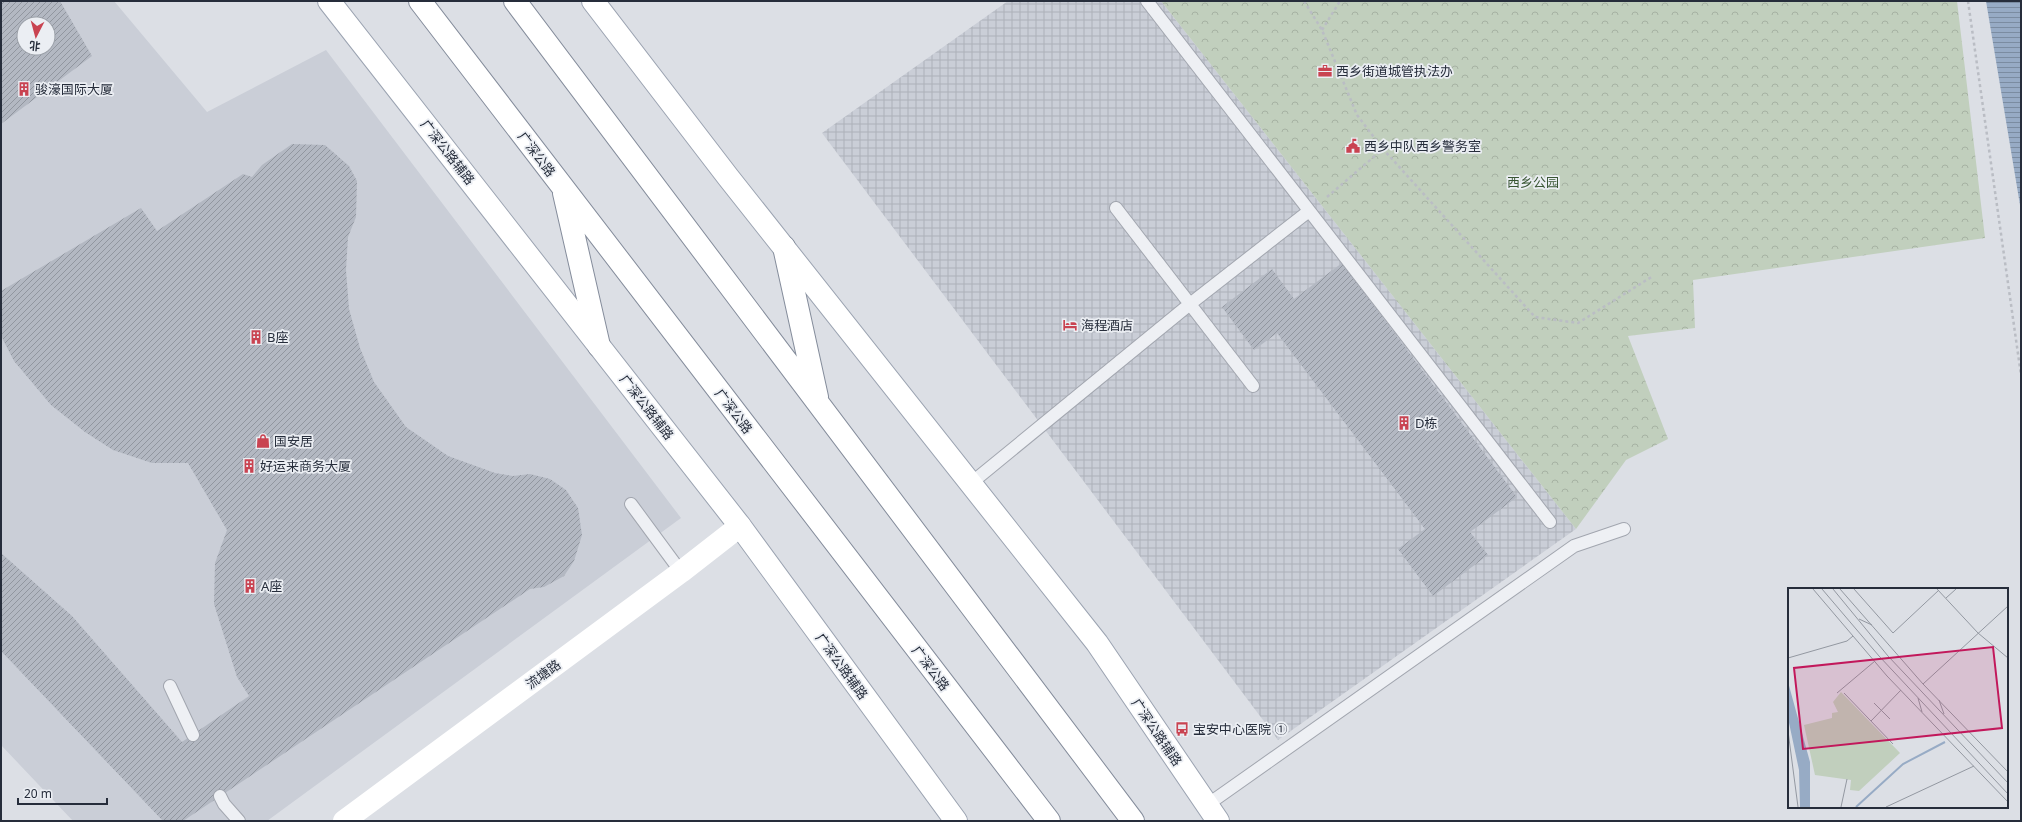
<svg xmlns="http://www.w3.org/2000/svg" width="2022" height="822" font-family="'Noto Sans','Noto Sans SC',sans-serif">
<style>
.built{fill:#caced7;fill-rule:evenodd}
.industrial{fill:url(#industrial-grid)}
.park{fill:url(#park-crowns)}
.water{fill:url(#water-rules)}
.building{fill:url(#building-hatch);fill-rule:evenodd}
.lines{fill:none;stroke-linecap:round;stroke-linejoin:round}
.lane-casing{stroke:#a2a6af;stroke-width:14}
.primary-casing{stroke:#9ba3b1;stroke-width:24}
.highway-casing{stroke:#848c9b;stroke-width:24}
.path{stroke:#babdc4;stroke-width:2.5;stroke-dasharray:3 3;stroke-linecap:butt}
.lane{stroke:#eef0f4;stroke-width:12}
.secondary{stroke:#fff;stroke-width:22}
.primary{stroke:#fff;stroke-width:22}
.highway{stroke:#fff;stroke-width:22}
.labels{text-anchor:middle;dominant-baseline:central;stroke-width:3.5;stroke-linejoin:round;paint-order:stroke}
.poi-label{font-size:13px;fill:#262d3b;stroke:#ebeef3;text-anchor:start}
.street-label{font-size:13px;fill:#262d3b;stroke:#ebeef3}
.park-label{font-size:13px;fill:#395634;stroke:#ebeef3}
.inset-river{fill:none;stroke:#97abc5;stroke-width:2}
.inset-road{fill:none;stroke:#9398a1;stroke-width:1}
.view{fill:#c2185b;fill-opacity:0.15;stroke:#c2185b;stroke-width:2}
.inset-edge{fill:none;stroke:#262d3b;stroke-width:2}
</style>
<defs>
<pattern id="industrial-grid" width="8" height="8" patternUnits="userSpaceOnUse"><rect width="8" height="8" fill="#caced7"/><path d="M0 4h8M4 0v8" fill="none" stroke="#adb1b9"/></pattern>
<pattern id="park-crowns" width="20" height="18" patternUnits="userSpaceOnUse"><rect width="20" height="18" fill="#c1cfbd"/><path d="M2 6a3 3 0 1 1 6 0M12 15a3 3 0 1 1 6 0" fill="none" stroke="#a6b2a3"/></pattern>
<pattern id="water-rules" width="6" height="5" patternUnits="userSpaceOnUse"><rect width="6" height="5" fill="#97abc5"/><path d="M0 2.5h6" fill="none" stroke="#7b8ca1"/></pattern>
<pattern id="building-hatch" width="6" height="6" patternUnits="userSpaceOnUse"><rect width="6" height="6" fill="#b3b8c2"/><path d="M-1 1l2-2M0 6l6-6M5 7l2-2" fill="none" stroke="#91969f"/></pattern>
</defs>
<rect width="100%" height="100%" fill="#dcdfe5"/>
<path class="built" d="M 1,1 L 114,1 L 207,112 L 326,50 L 681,518 L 267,821 L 73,821 L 1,745 ZM 24,24 L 48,24 L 48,48 L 24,48 Z"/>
<path class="industrial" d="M 1008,1 L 1161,1 L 1576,529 L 1278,740 L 822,133 Z"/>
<path class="park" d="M 1161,1 L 1957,1 L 1985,238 L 1693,280 L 1695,328 L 1628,336 L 1668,439 L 1626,460 L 1576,529 Z"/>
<path class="water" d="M 1986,1 L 2021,1 L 2021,211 Z"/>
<path class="building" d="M 1,1 L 60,1 L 92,56 L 1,124 ZM 24,24 L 48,24 L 48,48 L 24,48 Z
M 292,144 L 325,145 L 349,166 L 357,181 L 356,217 L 348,237 L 346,270 L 349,309 L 360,348 L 374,382 L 406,427 L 448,456 L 495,473 L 513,476 L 530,474 L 550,479 L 566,490 L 578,508 L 582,535 L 574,561 L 564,576 L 544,587 L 530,589 L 183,821 L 163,821 L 1,651 L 1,553 L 72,616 L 182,742 L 249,696 L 237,677 L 214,604 L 215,563 L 227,530 L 188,463 L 152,463 L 113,450 L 85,432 L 51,405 L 14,361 L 1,336 L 1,291 L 141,208 L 157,231 L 243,174 L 252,177 L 262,165 Z
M 1342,263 L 1517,497 L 1470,532 L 1488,555 L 1433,596 L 1398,549 L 1425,529 L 1277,333 L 1254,350 L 1222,307 L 1272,269 L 1294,299 Z"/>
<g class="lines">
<defs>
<path id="lane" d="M 1147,1 L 1550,522
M 1116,208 L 1253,386
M 970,484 L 1190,304 L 1309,211
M 631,504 L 681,572
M 170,686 L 193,735
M 220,796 L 224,804 L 239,821
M 1207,805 L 1574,546 L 1624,529"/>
<path id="primary" d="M 329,1 L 740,526 L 956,821
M 593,1 L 728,177 L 1097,643 L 1218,821"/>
<path id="highway" d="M 420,1 L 1049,821
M 515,1 L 1133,821
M 564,193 L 599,346
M 784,247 L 817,397"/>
</defs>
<use href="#lane" class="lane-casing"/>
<use href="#primary" class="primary-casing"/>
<use href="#highway" class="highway-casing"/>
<path class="path" d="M 1304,1 L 1322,30 L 1357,115 L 1383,149 L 1535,317 L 1578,323 L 1653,276
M 1968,1 L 2021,375
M 1322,30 L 1340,1
M 1327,197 L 1383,149"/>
<use href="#lane" class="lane"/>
<path class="secondary" d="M 344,821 L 681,572 L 740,526"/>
<use href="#primary" class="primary"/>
<use href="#highway" class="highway"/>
</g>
<defs>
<symbol id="office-bare" viewBox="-9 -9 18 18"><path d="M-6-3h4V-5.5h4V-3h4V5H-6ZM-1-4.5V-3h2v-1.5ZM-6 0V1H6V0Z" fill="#c94351" stroke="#ebeef3" stroke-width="2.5" paint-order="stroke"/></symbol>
<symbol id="building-bare" viewBox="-9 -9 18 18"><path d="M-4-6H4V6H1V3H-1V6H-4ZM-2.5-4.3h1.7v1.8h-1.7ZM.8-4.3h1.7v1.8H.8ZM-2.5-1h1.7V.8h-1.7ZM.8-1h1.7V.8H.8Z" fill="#c94351" stroke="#ebeef3" stroke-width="2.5" paint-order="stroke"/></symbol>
<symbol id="civic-bare" viewBox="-9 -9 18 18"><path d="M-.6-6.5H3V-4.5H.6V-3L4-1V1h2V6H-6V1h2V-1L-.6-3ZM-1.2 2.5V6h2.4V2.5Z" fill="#c94351" stroke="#ebeef3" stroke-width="2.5" paint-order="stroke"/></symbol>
<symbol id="hotel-bare" viewBox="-9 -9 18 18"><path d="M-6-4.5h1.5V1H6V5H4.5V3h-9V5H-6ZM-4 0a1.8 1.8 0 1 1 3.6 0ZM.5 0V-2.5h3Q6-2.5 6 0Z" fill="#c94351" stroke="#ebeef3" stroke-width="2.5" paint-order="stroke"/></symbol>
<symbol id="shop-bare" viewBox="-9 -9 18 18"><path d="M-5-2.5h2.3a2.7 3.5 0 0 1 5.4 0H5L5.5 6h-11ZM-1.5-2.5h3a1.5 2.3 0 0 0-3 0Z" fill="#c94351" stroke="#ebeef3" stroke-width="2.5" paint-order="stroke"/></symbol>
<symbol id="bus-bare" viewBox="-9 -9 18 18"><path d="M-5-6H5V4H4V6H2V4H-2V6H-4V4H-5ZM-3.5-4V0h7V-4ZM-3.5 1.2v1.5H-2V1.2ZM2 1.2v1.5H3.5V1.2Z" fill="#c94351" stroke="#ebeef3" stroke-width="2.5" paint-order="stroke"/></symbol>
</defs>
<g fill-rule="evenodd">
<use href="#office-bare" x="1315" y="61" width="20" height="20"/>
<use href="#building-bare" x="14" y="79" width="20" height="20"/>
<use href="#civic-bare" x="1343" y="136" width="20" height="20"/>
<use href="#hotel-bare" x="1060" y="315" width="20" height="20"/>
<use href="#building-bare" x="246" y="327" width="20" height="20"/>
<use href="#building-bare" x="1394" y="413" width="20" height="20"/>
<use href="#shop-bare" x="253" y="431" width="20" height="20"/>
<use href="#building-bare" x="239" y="456" width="20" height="20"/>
<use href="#building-bare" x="240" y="576" width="20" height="20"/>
<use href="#bus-bare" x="1172" y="719" width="20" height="20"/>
</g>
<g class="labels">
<g class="poi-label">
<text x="1336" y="71">西乡街道城管执法办</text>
<text x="35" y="89">骏濠国际大厦</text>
<text x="1364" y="146">西乡中队西乡警务室</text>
<text x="1081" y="325">海程酒店</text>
<text x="267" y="337">B座</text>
<text x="1415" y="423">D栋</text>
<text x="274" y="441">国安居</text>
<text x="260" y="466">好运来商务大厦</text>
<text x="261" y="586">A座</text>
<text x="1193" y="729">宝安中心医院 ①</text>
</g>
<g class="street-label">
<text transform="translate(448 152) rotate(52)">广深公路辅路</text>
<text transform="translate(537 154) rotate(53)">广深公路</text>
<text transform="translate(647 407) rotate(52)">广深公路辅路</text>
<text transform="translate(734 411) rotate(53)">广深公路</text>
<text transform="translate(842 666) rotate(54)">广深公路辅路</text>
<text transform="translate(931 668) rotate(53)">广深公路</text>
<text transform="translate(543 674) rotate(-36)">流塘路</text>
<text transform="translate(1157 732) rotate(56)">广深公路辅路</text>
</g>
<g class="park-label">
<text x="1533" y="182">西乡公园</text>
</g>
</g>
<g transform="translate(1788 588)">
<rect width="220" height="220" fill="#dcdfe5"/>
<path d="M 53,104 L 112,165 L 71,203 L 62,202 L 63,192 L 27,187 L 16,137 L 44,130 L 44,125 L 50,124 L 45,114 Z" fill="#c1cfbd"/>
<path d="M 0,94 L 22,174 L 22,219 L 12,219 L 11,182 L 0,130 Z" fill="#97abc5"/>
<path class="inset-river" d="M 68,219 L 115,176 L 157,154"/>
<path class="inset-road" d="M 25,1 L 99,88 L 220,214M 34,1 L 91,68 L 220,206M 45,1 L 100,68 L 220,195M 52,1 L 135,96 L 220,184M 66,1 L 105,45 L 151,2M 149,1 L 190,45 L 220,70M 158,10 L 168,1M 71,31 L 84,37M 0,70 L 59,53 L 65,48M 135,96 L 220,18M 49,105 L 87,73M 56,105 L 105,156M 130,110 L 134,124M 151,112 L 156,126M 86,115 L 102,131M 83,133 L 113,102M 0,143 L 10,219M 53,219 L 59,191M 98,219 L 186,178"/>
<path class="view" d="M 205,59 L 214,140 L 15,161 L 6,80 Z"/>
<rect width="220" height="220" class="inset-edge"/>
</g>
<rect width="2022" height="822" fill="none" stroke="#262d3b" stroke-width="4"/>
<g transform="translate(36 36) rotate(186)"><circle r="19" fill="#ebeef3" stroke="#9ca1a9"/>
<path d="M0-3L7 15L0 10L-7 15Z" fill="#c94351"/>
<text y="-6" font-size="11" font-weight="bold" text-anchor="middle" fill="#262d3b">北</text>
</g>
<path d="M18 798v6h89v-6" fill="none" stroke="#262d3b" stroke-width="2"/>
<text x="24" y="798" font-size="12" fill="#262d3b" stroke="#ebeef3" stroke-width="3" paint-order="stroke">20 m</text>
</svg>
